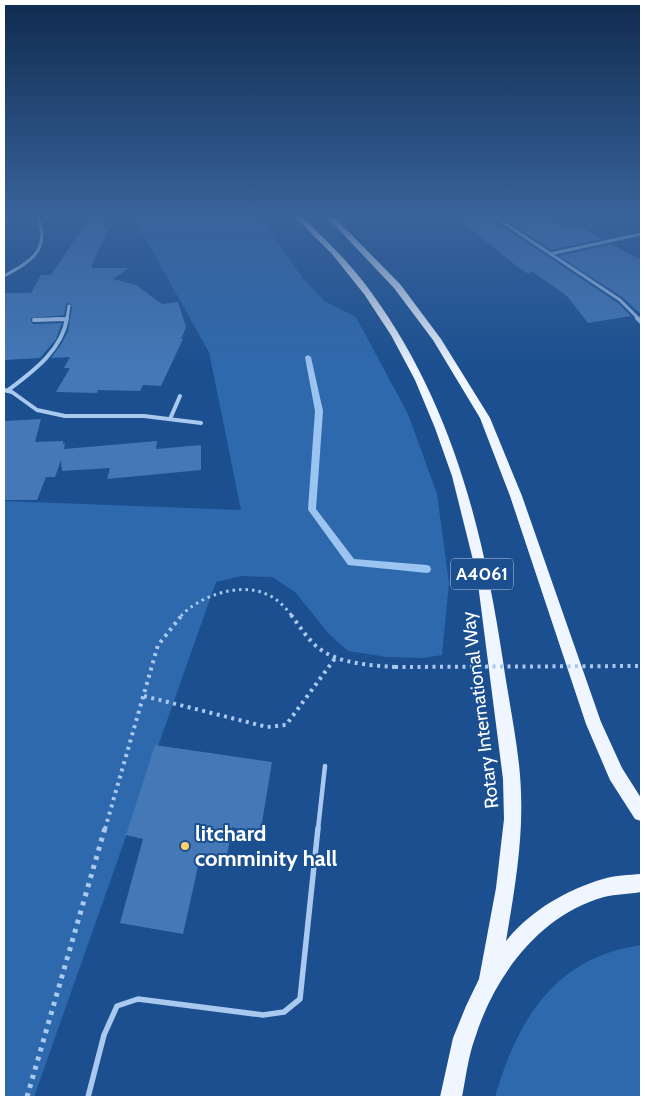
<svg xmlns="http://www.w3.org/2000/svg" width="645" height="1101" font-family="Cabin,sans-serif">
<style>
.green{fill:#2e69ad}
.lines{fill:none;stroke-linecap:round;stroke-linejoin:round}
.stream{fill:#9cc4f0;fill-rule:evenodd}
.building{fill:#4478b7}
.path-far2{stroke:#a9c9ee;stroke-width:3;stroke-dasharray:2.5 4;stroke-linecap:butt}
.path-far1{stroke:#a9c9ee;stroke-width:4;stroke-dasharray:3 4.5;stroke-linecap:butt}
.path{stroke:#a9c9ee;stroke-width:5;stroke-dasharray:4 5.5;stroke-linecap:butt}
.lane-far1{stroke:#a9c9ee;stroke-width:4.5}
.lane{stroke:#a9c9ee;stroke-width:5.5}
.street-far1{stroke:#a9c9ee;stroke-width:3}
.street{stroke:#a9c9ee;stroke-width:4}
.primary{fill:#f0f6ff;fill-rule:evenodd}
.path-bridge{stroke:#a9c9ee;stroke-width:4;stroke-dasharray:3 4.5;stroke-linecap:butt}
.poi-dot{fill:#ffd166;stroke:#1b4f8f;stroke-width:2}
.labels{text-anchor:middle;dominant-baseline:central;stroke-width:4;stroke-linejoin:round;paint-order:stroke}
.shield{fill:#1b4f8f;stroke:#bbcadd;stroke-width:1}
.shield-label{font-size:18px;font-weight:bold;fill:#fff}
.street-label{font-size:19px;fill:#fff;stroke:#1b4f8f}
.near-poi-label{font-size:22px;font-weight:bold;fill:#fff;stroke:#1b4f8f;text-anchor:start}
</style>
<rect width="100%" height="100%" fill="#1b4f8f"/>
<path class="green" d="M 133,217 L 260,217 L 302,277 L 324,301 L 356,317 L 408,414 L 437,494 L 449,583 L 442,655 L 424,658 L 387,657 L 348,651 L 329,634 L 295,592 L 272,577 L 242,576 L 216,582 L 34,1097 L 4,1097 L 4,501 L 241,510 L 209,352 Z
M 641,945 L 641,1097 L 495,1097 C 517,1020 555,957 641,945 Z"/>
<g class="lines">
<path class="stream" d="M 308,355 L 311,357 L 323,411 L 316,509 L 354,559 L 427,565 L 430,566 L 431,569 L 430,572 L 427,573 L 348,565 L 309,511 L 308,509 L 315,411 L 305,357 Z"/>
</g>
<path class="building" d="M 90,217 L 99,217 L 107,231 L 91,268 L 129,268 L 113,279 L 136,285 L 162,304 L 178,302 L 186,327 L 181,339 L 183,339 L 161,386 L 143,385 L 140,391 L 98,390 L 97,393 L 56,392 L 70,368 L 64,368 L 70,357 L 51,358 L 62,343 L 68,331 L 72,307 L 70,303 L 66,304 L 64,315 L 31,318 L 31,322 L 34,324 L 62,323 L 56,339 L 40,358 L 4,360 L 4,293 L 31,293 L 41,275 L 51,275 Z
M 456,217 L 492,217 L 493,220 L 618,303 L 631,316 L 588,323 L 567,296 L 533,272 L 527,273 L 519,268 Z
M 501,217 L 548,217 L 565,227 L 576,224 L 602,239 L 551,250 Z
M 612,244 L 641,260 L 641,314 L 622,297 L 559,256 Z
M 41,419 L 35,442 L 63,441 L 63,444 L 65,443 L 64,449 L 157,441 L 156,449 L 201,445 L 201,470 L 107,479 L 110,468 L 62,471 L 61,460 L 55,477 L 46,477 L 37,500 L 4,500 L 4,421 Z
M 155,745 L 272,762 L 260,835 L 232,827 L 227,856 L 201,853 L 183,934 L 120,923 L 143,839 L 126,835 Z"/>
<g class="lines">
<path class="path-far2" d="M 181,616 C 199,596 240,582 266,594 C 277,598 285,607 292,616"/>
<path class="path-far1" d="M 291,615 C 299,625 306,637 316,646 C 337,664 369,665 395,667
M 144,696 L 267,727 L 286,725 L 336,657
M 105,829 L 158,645 L 182,615"/>
<path class="path" d="M 27,1097 L 105,828"/>
<path class="lane-far1" d="M 318,829 L 325,766"/>
<path class="lane" d="M 88,1097 L 104,1035 L 117,1006 L 138,999 L 263,1015 L 284,1012 L 300,999 L 318,828"/>
<path class="street-far1" d="M 495,217 L 620,300 L 639,319
M 550,254 L 641,234
M 4,276 C 30,262 51,250 38,217
M 53,319 L 66,319
M 67,319 L 69,306"/>
<path class="street" d="M 637,318 L 641,322
M 34,320 L 66,319
M 4,390 L 12,392 L 37,410 L 65,416 L 144,416 L 201,423
M 7,391 C 32,372 62,351 67,318
M 170,419 L 180,396"/>
<path class="primary" d="M 295,217 L 302,217 C 326,240 351,264 371,292 C 451,402 483,528 503,661 C 509,703 520,752 521,793 C 523,843 514,893 506,941 C 530,911 566,890 603,879 C 615,875 629,875 641,874 L 641,892 C 629,894 616,894 604,897 C 539,915 494,977 475,1038 C 468,1057 466,1077 462,1097 L 440,1097 L 453,1038 L 466,1006 L 479,979 L 496,888 L 504,819 L 503,779 L 477,576 L 452,476 L 435,428 L 415,380 L 391,335 L 364,294 L 332,254 Z
M 327,217 L 334,217 L 400,284 L 441,339 L 490,418 L 522,496 L 601,722 L 622,768 L 641,798 L 641,821 L 635,819 L 610,780 L 586,724 L 510,496 L 480,418 L 433,340 L 394,288 Z"/>
<path class="path-bridge" d="M 395,667 L 641,666"/>
</g>
<linearGradient id="sky" x2="0" y2="1"><stop stop-color="#0f2b4f"/><stop offset="0.58" stop-color="#39639b"/><stop offset="1" stop-color="#39639b" stop-opacity="0"/></linearGradient>
<rect width="645" height="371" fill="url(#sky)"/>
<circle class="poi-dot" cx="185" cy="846" r="5"/>
<g class="labels">
<rect class="shield" x="451" y="558.5" width="62" height="31" rx="4"/>
<g class="shield-label">
<text x="482" y="574">A4061</text>
</g>
<g class="street-label">
<text transform="translate(480 710) rotate(-97)">Rotary International Way</text>
</g>
<g class="near-poi-label">
<text x="195" y="833">litchard<tspan x="195" dy="25">comminity hall</tspan></text>
</g>
</g>
<rect width="645" height="1101" fill="none" stroke="#ffffff" stroke-width="10"/>
</svg>
